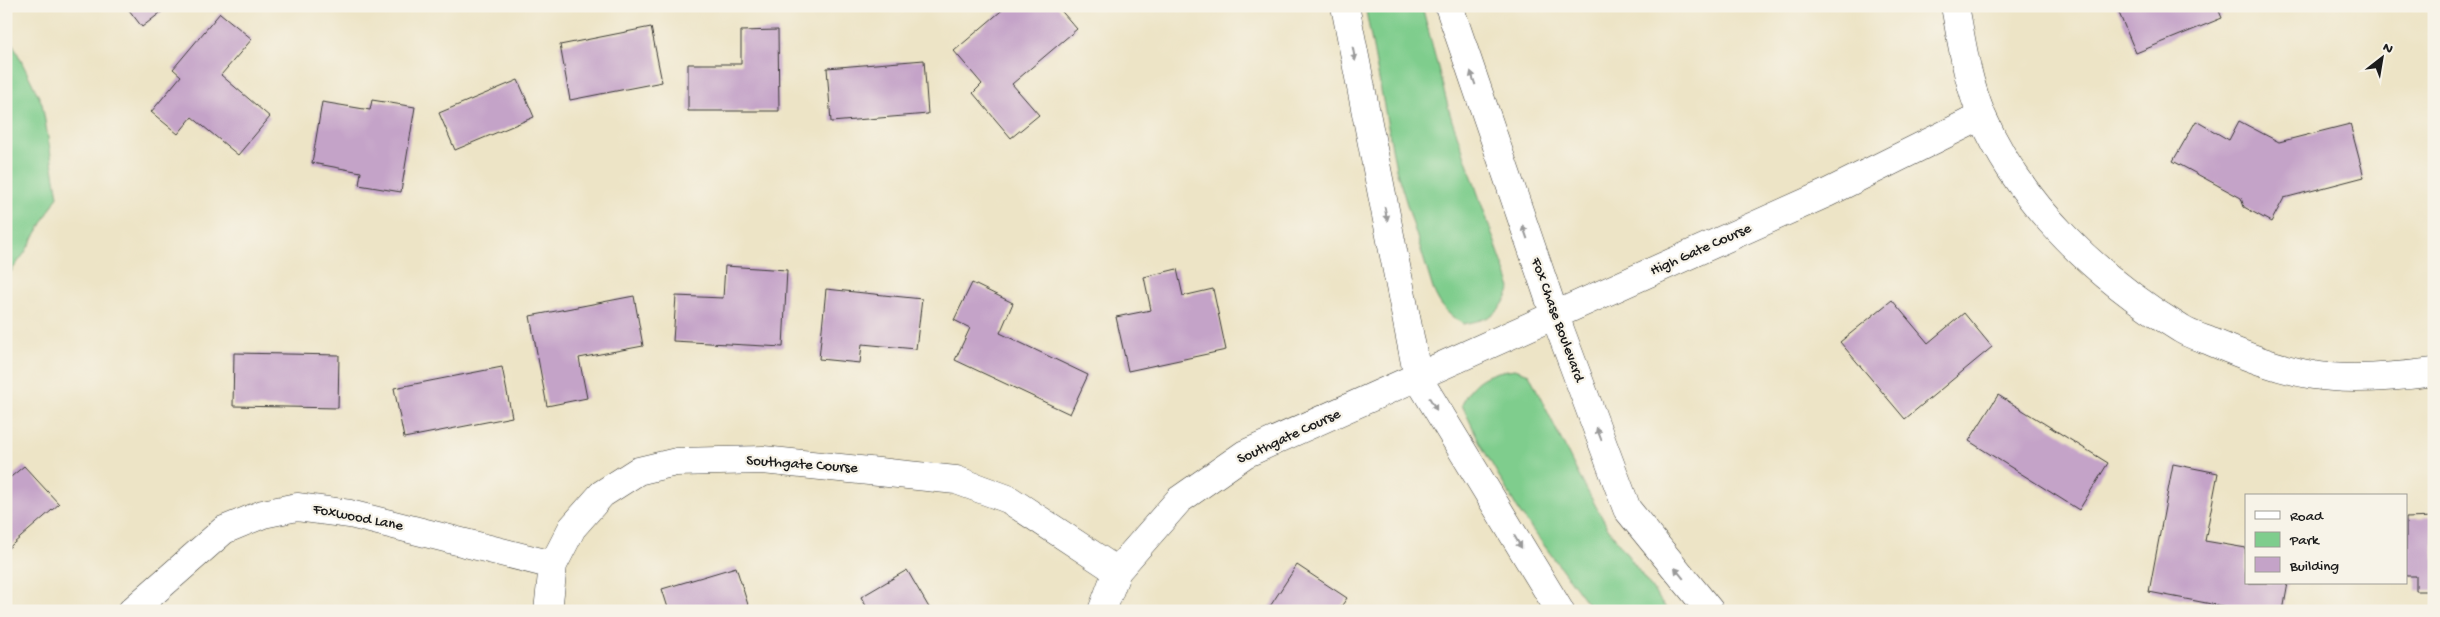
<svg xmlns="http://www.w3.org/2000/svg" width="2440" height="617" font-family="'Gochi Hand',sans-serif">
<style>
.green{fill:#7fcd8d;stroke:#4e7454}
.building{fill:#c4a3c8}
.lines{fill:none;stroke-linecap:round;stroke-linejoin:round}
.street-casing{stroke:#3b3a36;stroke-width:29}
.street{stroke:#fff;stroke-width:28}
.oneway{fill:#999}
.labels{text-anchor:middle;dominant-baseline:central;stroke-width:4.5;stroke-linejoin:round;paint-order:stroke}
.street-label{font-size:15px;fill:#1c1c1c;stroke:#f7f3e8}
</style>
<rect width="100%" height="100%" fill="#f7f3e8"/>
<filter id="ink" filterUnits="userSpaceOnUse"><feTurbulence type="fractalNoise" baseFrequency=".02" numOctaves="2"/><feDisplacementMap in="SourceGraphic" scale="10" xChannelSelector="R" yChannelSelector="G"/><feConvolveMatrix kernelMatrix="1 2 1 2 8 2 1 2 1" color-interpolation-filters="sRGB"/></filter>
<filter id="wash" filterUnits="userSpaceOnUse"><feTurbulence type="fractalNoise" baseFrequency=".0096" numOctaves="4" result="noise"/><feDisplacementMap in="SourceGraphic" scale="20" xChannelSelector="R" yChannelSelector="G"/><feGaussianBlur stdDeviation="1.12" result="paint"/><feColorMatrix in="noise" values="0 0 0 0 0 0 0 0 0 0 0 0 0 0 0 0 0 1.4 0 .05"/><feComposite in="paint" operator="in"/></filter>
<g filter="url(#wash)">
<rect width="100%" height="100%" fill="#ede4c6"/>
<path class="green" d="M 1365,6 L 1422,6 L 1450,114 L 1511,288 C 1500,315 1490,319 1463,324 C 1447,314 1440,306 1433,289 L 1396,169 Z
M 6,30 L 42,103 L 58,196 L 24,254 L 6,278 Z
M 1515,369 L 1529,374 L 1578,474 L 1608,528 L 1668,611 L 1593,611 L 1520,513 L 1482,447 L 1462,405 C 1471,379 1490,372 1515,369 Z"/>
<g id="blocks">
<path class="building" d="M 126,6 L 169,6 L 142,27 Z
M 1007,6 L 1057,6 L 1077,29 L 1012,84 L 1039,115 L 1011,138 L 973,93 L 982,84 L 954,51 Z
M 2116,6 L 2217,6 L 2222,18 L 2136,53 Z
M 220,13 L 252,39 L 221,75 L 270,117 L 238,155 L 192,117 L 178,134 L 151,112 L 181,76 L 173,69 Z
M 651,27 L 662,82 L 570,100 L 560,45 Z
M 778,30 L 779,111 L 688,111 L 688,64 L 741,64 L 741,31 Z
M 924,60 L 928,114 L 831,122 L 827,68 Z
M 518,80 L 534,117 L 455,150 L 439,113 Z
M 372,100 L 415,107 L 401,192 L 359,185 L 361,172 L 312,163 L 322,102 L 370,110 Z
M 2196,121 L 2229,140 L 2239,121 L 2279,142 L 2350,124 L 2364,177 L 2284,198 L 2271,222 L 2244,207 L 2241,198 L 2173,161 Z
M 725,266 L 787,270 L 783,347 L 673,341 L 676,296 L 723,298 Z
M 1177,269 L 1183,296 L 1213,289 L 1226,350 L 1128,371 L 1116,317 L 1151,310 L 1144,277 Z
M 972,283 L 1013,303 L 1000,333 L 1088,375 L 1070,414 L 955,360 L 970,328 L 954,320 Z
M 826,289 L 922,299 L 916,349 L 862,344 L 860,363 L 819,359 Z
M 634,296 L 643,346 L 579,358 L 587,398 L 547,406 L 530,316 Z
M 1892,300 L 1928,343 L 1964,313 L 1992,347 L 1905,419 L 1840,342 Z
M 234,353 L 339,355 L 338,408 L 233,406 Z
M 502,367 L 512,417 L 404,438 L 394,388 Z
M 1998,395 L 2108,463 L 2079,510 L 1969,441 Z
M 2173,464 L 2218,473 L 2205,541 L 2246,548 L 2246,583 L 2288,583 L 2283,611 L 2248,611 L 2149,592 Z
M 24,466 L 59,504 L 6,550 L 6,481 Z
M 2434,517 L 2434,591 L 2416,591 L 2416,576 L 2406,576 L 2406,518 Z
M 1297,565 L 1347,598 L 1338,611 L 1267,611 Z
M 736,567 L 750,611 L 669,611 L 662,589 Z
M 907,570 L 931,611 L 869,611 L 861,597 Z"/>
</g>
</g>
<g filter="url(#ink)">
<use href="#blocks" fill-opacity="0" stroke="#3b3a36" stroke-width="1"/>
<g class="lines">
<defs>
<path id="street" d="M 1345,6 L 1418,378 L 1560,611
M 1449,6 L 1555,316 L 1627,509 L 1710,611
M 1955,6 C 1962,43 1967,81 1982,116 C 2021,206 2099,279 2181,329 C 2190,335 2202,338 2212,342 C 2245,356 2278,369 2313,375 C 2351,381 2396,377 2434,372
M 132,611 L 224,530 L 263,514 L 297,507 L 350,514 L 553,565
M 548,611 L 553,565 L 572,528 L 602,494 L 638,471 L 676,462 L 763,460 L 956,480 L 1008,499 L 1117,571
M 1102,611 L 1117,571 L 1179,500 L 1245,454 L 1827,193 L 1982,116"/>
</defs>
<use href="#street" class="street-casing"/>
<use href="#street" class="street"/>
</g>
<defs><path id="oneway-solid" d="M-6-.8H1V-3.2L6.5 0L1 3.2V.8H-6Z" transform="scale(1.25)"/></defs>
<g class="oneway">
<use href="#oneway-solid" transform="translate(1354 54) rotate(79)"/>
<use href="#oneway-solid" transform="translate(1473 78) rotate(-109)"/>
<use href="#oneway-solid" transform="translate(1386 214) rotate(79)"/>
<use href="#oneway-solid" transform="translate(1525 232) rotate(-109)"/>
<use href="#oneway-solid" transform="translate(1433 404) rotate(59)"/>
<use href="#oneway-solid" transform="translate(1599 434) rotate(-111)"/>
<use href="#oneway-solid" transform="translate(1518 542) rotate(59)"/>
<use href="#oneway-solid" transform="translate(1679 573) rotate(-129)"/>
</g>
</g>
<g class="labels">
<g class="street-label">
<text transform="translate(1701 250) rotate(-24)">High Gate Course</text>
<text transform="translate(1557 320) rotate(70)">Fox Chase Boulevard</text>
<text transform="translate(1289 437) rotate(-25)">Southgate Course</text>
<text transform="translate(802 465) rotate(4)">Southgate Course</text>
<text transform="translate(358 518) rotate(11)">Foxwood Lane</text>
</g>
</g>
<rect width="2440" height="617" fill="none" stroke="#f7f3e8" stroke-width="25"/>
<rect x="2245" y="494" width="162" height="90" fill="#f7f3e8" stroke="#9f9d96"/>
<rect x="2255" y="511" width="25" height="8" fill="#ffffff" stroke="#9f9d96"/>
<text x="2290" y="520" font-size="15" fill="#1c1c1c">Road</text>
<rect x="2255" y="532" width="25" height="15" fill="#7fcd8d" stroke="#9f9d96"/>
<text x="2290" y="544" font-size="15" fill="#1c1c1c">Park</text>
<rect x="2255" y="557" width="25" height="15" fill="#c4a3c8" stroke="#9f9d96"/>
<text x="2290" y="570" font-size="15" fill="#1c1c1c">Building</text>
<g transform="translate(2382 58) rotate(31)" stroke="#f7f3e8" stroke-width="4" paint-order="stroke">
<path d="M0-4L9 19L0 12L-9 19Z" fill="#1c1c1c"/>
<text y="-8" font-size="14" font-weight="bold" text-anchor="middle" fill="#1c1c1c">N</text>
</g>
</svg>
